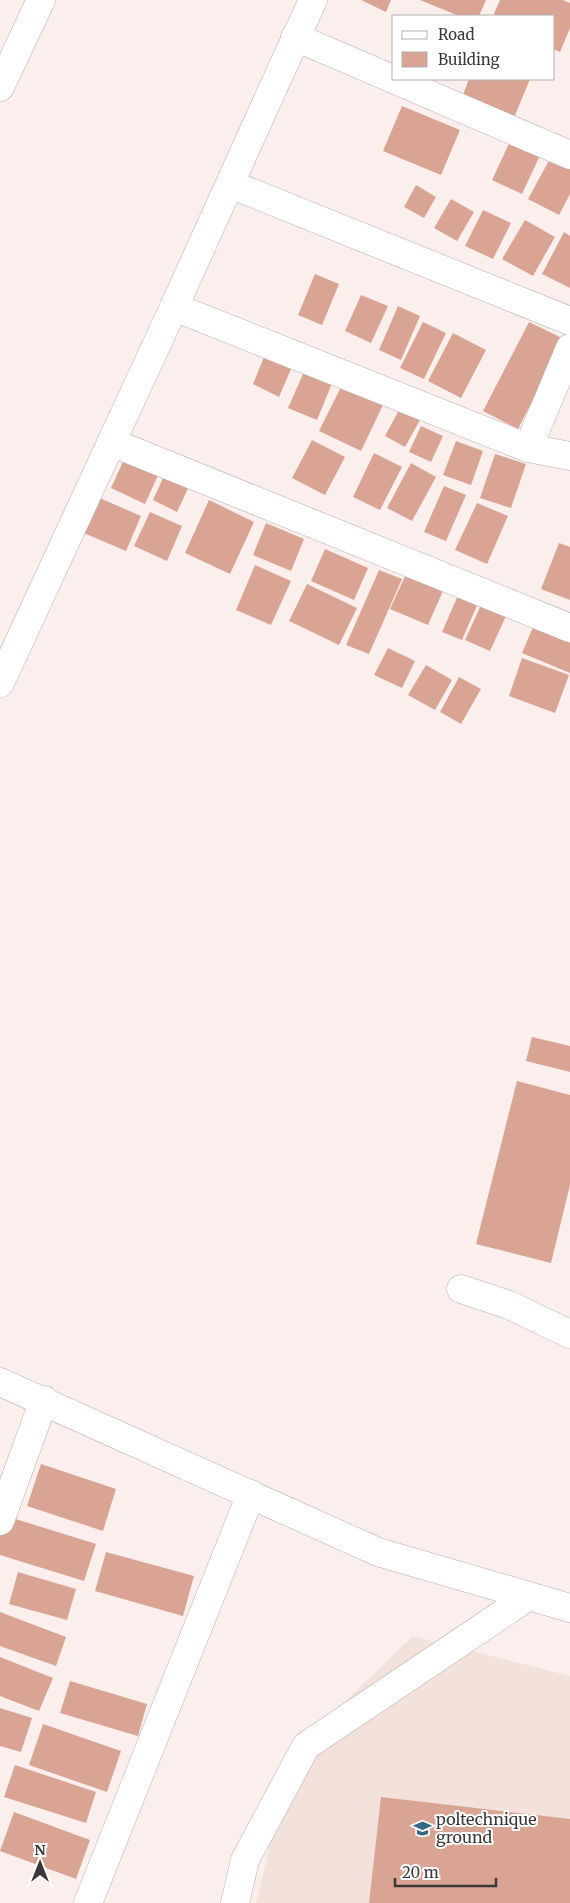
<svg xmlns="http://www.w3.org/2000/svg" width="570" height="1903" font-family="Merriweather,serif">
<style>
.built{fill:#f3e1db}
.building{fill:#daa494}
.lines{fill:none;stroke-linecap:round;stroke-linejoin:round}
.minor-casing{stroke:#baafac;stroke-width:29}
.tertiary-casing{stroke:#baafac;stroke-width:29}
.secondary-casing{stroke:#baafac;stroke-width:29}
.minor{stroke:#fff;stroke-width:28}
.tertiary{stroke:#fff;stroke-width:28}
.secondary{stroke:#fff;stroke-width:28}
.labels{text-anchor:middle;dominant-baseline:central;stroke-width:4;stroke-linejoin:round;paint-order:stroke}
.poi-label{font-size:16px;fill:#3c3837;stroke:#fff;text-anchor:start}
</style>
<rect width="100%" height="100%" fill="#faefec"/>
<path class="built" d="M 413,1636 L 570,1676 L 570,1903 L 256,1903 L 293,1752 Z"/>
<path class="building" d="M 361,0 L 391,0 L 386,12 Z
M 420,0 L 486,0 L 479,16 L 459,16 Z
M 500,0 L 563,0 L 570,3 L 570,28 L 560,52 L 554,49 L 554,16 L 493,16 Z
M 469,79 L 530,79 L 513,120 L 461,100 Z
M 402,106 L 460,130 L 441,175 L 383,151 Z
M 513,135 L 543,149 L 522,194 L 492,180 Z
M 552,155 L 570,165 L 570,194 L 559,215 L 528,199 Z
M 416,185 L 436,197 L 424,218 L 404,207 Z
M 451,199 L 474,212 L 457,241 L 434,228 Z
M 483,210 L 511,223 L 493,259 L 465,246 Z
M 525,220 L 555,237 L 533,276 L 502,259 Z
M 564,232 L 570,236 L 570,288 L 542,274 Z
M 315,274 L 339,284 L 322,325 L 298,315 Z
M 361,295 L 388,306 L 371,343 L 345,331 Z
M 398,306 L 420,316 L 401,360 L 379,350 Z
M 423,322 L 446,333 L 424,379 L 400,368 Z
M 529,322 L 564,339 L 518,429 L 483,411 Z
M 453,333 L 486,350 L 461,398 L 428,381 Z
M 264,357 L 291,369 L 279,397 L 253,384 Z
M 307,365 L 335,376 L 317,420 L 288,408 Z
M 342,385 L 383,405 L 361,451 L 319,431 Z
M 400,408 L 420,420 L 405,447 L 385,436 Z
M 421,426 L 443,436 L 431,462 L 409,452 Z
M 312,440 L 345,457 L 325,495 L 292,478 Z
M 456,441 L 483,451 L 471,485 L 443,475 Z
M 374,453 L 402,467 L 380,510 L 353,497 Z
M 495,454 L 526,464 L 511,508 L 480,498 Z
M 126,455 L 160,471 L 145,504 L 111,488 Z
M 411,463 L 436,477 L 412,521 L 387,508 Z
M 167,469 L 192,480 L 177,512 L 153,500 Z
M 444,486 L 466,495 L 446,541 L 424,532 Z
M 95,496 L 141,516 L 126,551 L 79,531 Z
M 209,500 L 254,522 L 230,574 L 185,553 Z
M 477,503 L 508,516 L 487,564 L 455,550 Z
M 150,512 L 182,526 L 167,561 L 134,546 Z
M 266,523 L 304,539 L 291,571 L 253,555 Z
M 559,543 L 570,547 L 570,600 L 541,589 Z
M 325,549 L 368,568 L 354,600 L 311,581 Z
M 255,565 L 291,581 L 271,625 L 236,610 Z
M 379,570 L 402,579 L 369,654 L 346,645 Z
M 406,574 L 443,591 L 428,625 L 390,609 Z
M 307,584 L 357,608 L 339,645 L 289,621 Z
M 459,593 L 479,601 L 462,640 L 442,632 Z
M 481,605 L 506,616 L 490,651 L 465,640 Z
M 533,627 L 570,643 L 570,673 L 522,653 Z
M 388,648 L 415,661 L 402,688 L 374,675 Z
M 522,658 L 569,675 L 555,713 L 509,696 Z
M 426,665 L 452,680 L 435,710 L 408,695 Z
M 459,677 L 481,689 L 461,724 L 440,712 Z
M 532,1037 L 570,1046 L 570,1072 L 526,1061 Z
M 517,1081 L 570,1095 L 570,1185 L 551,1263 L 476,1244 Z
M 41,1464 L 116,1489 L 103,1531 L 27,1506 Z
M 6,1516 L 96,1544 L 84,1581 L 0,1555 L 0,1536 Z
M 106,1552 L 194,1576 L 183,1616 L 95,1591 Z
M 18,1572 L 76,1589 L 67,1620 L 9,1604 Z
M 0,1612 L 66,1637 L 56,1666 L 0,1646 Z
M 0,1657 L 53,1678 L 39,1711 L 0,1696 Z
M 70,1681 L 147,1704 L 138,1736 L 60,1713 Z
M 0,1708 L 32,1718 L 21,1752 L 0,1746 Z
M 43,1724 L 121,1751 L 107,1792 L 29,1765 Z
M 15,1765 L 96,1792 L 86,1823 L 4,1797 Z
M 381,1797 L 570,1819 L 570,1903 L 369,1903 Z
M 14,1812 L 90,1840 L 76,1879 L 0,1851 Z"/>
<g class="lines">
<defs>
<path id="minor" d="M 295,37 L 570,155
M 0,87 L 41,0
M 230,184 L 570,321
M 174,307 L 528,448 L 570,456
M 111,442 L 570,628
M 528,448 L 570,348
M 461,1289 L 509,1305 L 570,1334
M 0,1521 L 44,1400
M 88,1903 L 251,1494
M 235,1903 L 245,1860 L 306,1746 L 529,1596"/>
<path id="tertiary" d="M 0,683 L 174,307 L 313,0"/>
<path id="secondary" d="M 0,1382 L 378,1552 L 570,1608"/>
</defs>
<use href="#minor" class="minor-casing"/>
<use href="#tertiary" class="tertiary-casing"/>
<use href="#secondary" class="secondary-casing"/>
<use href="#minor" class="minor"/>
<use href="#tertiary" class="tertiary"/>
<use href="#secondary" class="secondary"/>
</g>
<defs>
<symbol id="university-bare" viewBox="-9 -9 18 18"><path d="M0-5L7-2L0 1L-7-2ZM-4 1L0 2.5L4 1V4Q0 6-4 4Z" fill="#336984" stroke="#fff" stroke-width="2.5" paint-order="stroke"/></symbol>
</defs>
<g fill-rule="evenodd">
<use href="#university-bare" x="410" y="1816" width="25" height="25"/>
</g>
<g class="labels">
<g class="poi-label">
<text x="436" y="1819">poltechnique<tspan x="436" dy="18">ground</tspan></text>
</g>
</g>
<rect x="392" y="15" width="162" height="65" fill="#ffffff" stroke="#b1afaf"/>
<rect x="402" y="31" width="25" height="8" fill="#ffffff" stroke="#b1afaf"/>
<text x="438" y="40" font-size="15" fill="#3c3837">Road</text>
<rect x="402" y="52" width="25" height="15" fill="#daa494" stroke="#b1afaf"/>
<text x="438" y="65" font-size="15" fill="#3c3837">Building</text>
<g transform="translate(40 1863)" stroke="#ffffff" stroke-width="4" paint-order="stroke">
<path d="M0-4L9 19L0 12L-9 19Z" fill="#3c3837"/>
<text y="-8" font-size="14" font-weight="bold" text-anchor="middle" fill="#3c3837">N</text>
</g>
<path d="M395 1878v8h101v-8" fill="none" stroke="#3c3837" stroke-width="2.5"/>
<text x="402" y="1878" font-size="15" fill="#3c3837" stroke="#ffffff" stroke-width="4" paint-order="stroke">20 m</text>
</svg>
